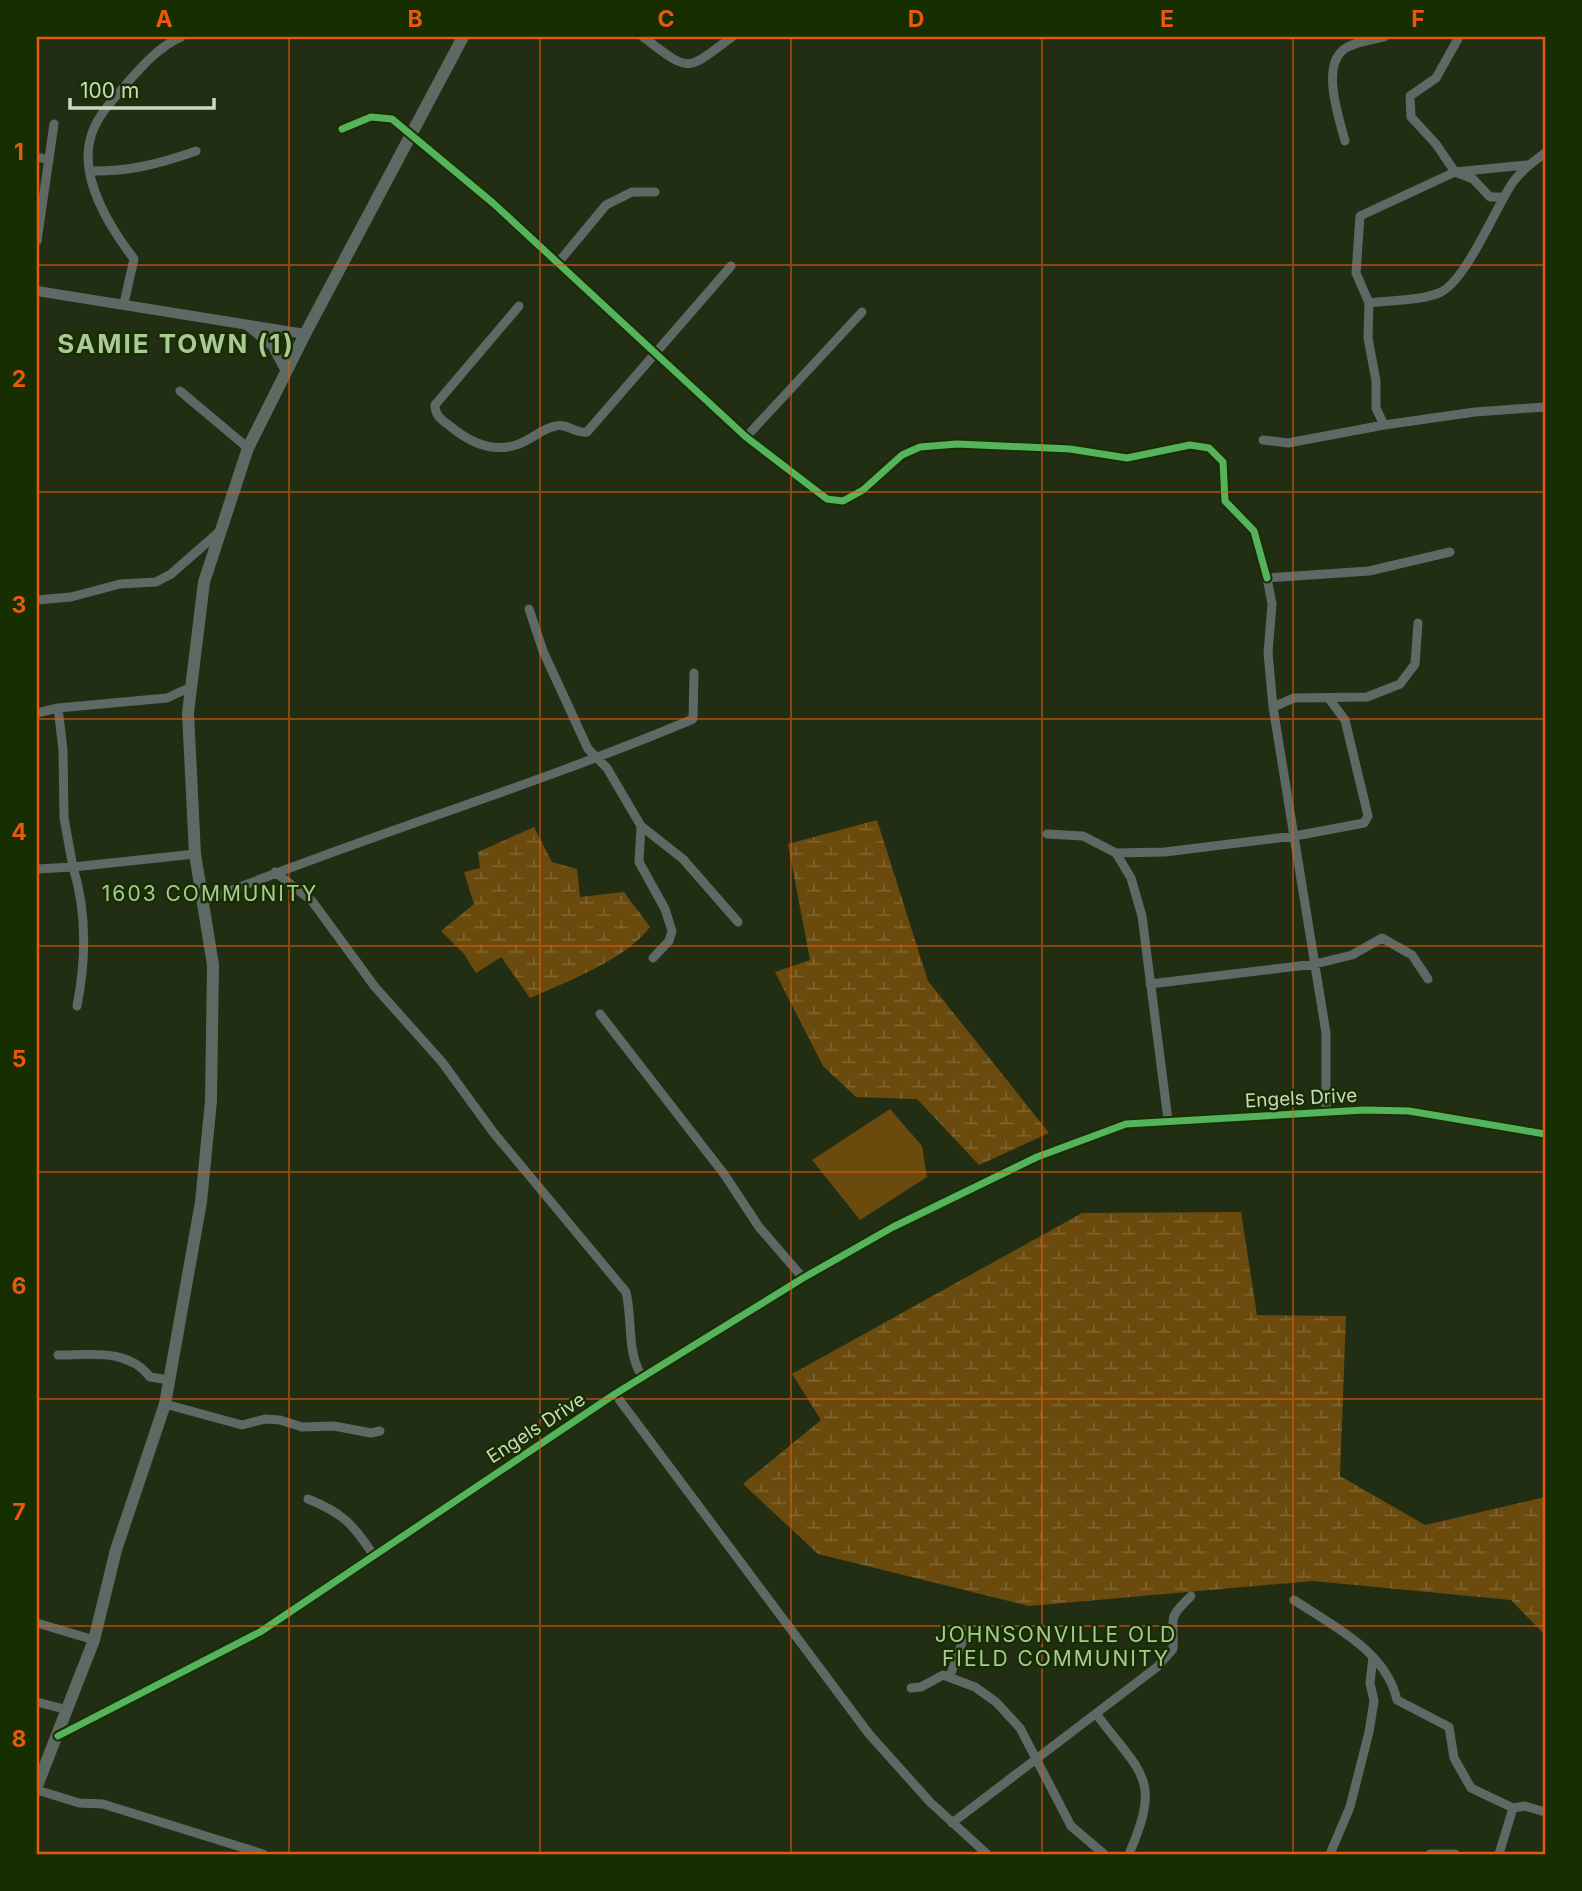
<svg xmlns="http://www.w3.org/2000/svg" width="1582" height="1891" font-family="Inter,sans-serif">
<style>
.grass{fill:#6b4a0e}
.wetland{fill:url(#wetland-marsh)}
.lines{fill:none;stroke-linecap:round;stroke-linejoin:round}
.minor{stroke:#5e6965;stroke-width:9}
.tertiary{stroke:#5e6965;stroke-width:10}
.secondary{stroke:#5d6a63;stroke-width:12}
.cycleway-casing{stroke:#172e00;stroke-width:11}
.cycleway{stroke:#56b35d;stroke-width:7}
.grid{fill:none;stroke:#e8590c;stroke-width:2;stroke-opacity:0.55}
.labels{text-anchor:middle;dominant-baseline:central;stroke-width:5;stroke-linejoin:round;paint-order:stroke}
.street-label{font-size:19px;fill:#cad9c0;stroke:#172e00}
.neighbourhood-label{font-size:21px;letter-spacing:2px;fill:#abc996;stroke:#172e00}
.district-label{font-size:26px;font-weight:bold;letter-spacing:2px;fill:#abc996;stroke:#172e00}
.neatline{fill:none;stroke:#e8590c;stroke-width:2.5}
.grid-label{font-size:23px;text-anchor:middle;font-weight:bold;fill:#e8590c}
</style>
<defs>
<pattern id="wetland-marsh" width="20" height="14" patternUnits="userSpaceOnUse" patternTransform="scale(1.75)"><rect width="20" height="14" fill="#6b4a0e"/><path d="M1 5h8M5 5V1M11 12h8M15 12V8" fill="none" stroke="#7f642f"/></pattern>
</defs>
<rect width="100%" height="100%" fill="#212e14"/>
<path class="grass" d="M 890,1109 L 922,1146 L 927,1177 L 860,1220 L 812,1160 Z"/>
<path class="wetland" d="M 877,820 L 928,981 L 1049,1133 L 979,1165 L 917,1099 L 856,1097 L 823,1066 L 775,972 L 810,960 L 788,844 Z
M 534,827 L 552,862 L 577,869 L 580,897 L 624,892 L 650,927 C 627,959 566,982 530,998 L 501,957 L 476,973 L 464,954 L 441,931 L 474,904 L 464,872 L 480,868 L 478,852 Z
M 1241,1212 L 1257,1315 L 1346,1316 L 1340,1476 L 1425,1525 L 1545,1497 L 1545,1635 L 1511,1600 L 1313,1581 L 1029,1606 L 818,1554 L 743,1484 L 821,1420 L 792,1374 L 1082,1213 Z"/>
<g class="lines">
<path class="minor" d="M 643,37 C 691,73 685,72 732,37
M 1459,37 L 1436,78 L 1410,96 L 1411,117 L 1436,144 L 1455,172 L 1473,179 L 1490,197 L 1503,197
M 342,129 L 371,117 L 392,119 L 493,203 L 746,437 L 827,499 L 843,501 L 863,490 L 902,455 L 920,447 L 957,444 L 1070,449 L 1127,458 L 1190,445 L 1209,448 L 1223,462 L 1225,501 L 1254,531 L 1267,578
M 1345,141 C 1339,118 1322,69 1342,51 C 1351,42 1372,40 1384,37
M 37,157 L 49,160
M 89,171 C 128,172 159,164 196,151
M 37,241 L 54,124
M 557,264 L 606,205 L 632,192 L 655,192
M 124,303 L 134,259 C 111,229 80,180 90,140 C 95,117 114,99 128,82 C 143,65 160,46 181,37
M 1369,303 C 1390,300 1419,301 1439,293 C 1466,282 1495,208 1513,182 C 1522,170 1533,162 1545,153
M 519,306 L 435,405 C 435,416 442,420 450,426 C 469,442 491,453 516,445 C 530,441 542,428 556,426 C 567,423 575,434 587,432 L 731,266
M 246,325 L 272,346 L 286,372
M 180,391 L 248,448
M 1384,425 L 1475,412 L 1545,407
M 746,437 L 862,312
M 1263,440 L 1288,443 L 1384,425 L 1376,408 L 1376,381 L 1368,338 L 1369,303 L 1356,273 L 1360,216 L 1455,172 L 1527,165
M 37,600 L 71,597 L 120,584 L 156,582 L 171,574 L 219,532
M 529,609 L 543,651 L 588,749 L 607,768 L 641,826 L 683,859 L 738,922
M 1418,623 L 1415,664 L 1400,684 L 1367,697 L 1294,698 L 1273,707 L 1268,653 L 1272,604 L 1267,578 L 1369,571 L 1450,552
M 1273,707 L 1326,1033 L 1326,1113
M 37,713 L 58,708
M 641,826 L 639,862 L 665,909 L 672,931 L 669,941 L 653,958
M 1047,834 L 1083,836 L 1116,853 L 1165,852 L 1295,836 L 1364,823 L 1368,816 L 1345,720 L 1330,700
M 1116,853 L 1131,878 L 1142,916 L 1168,1120
M 37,869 L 73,867 L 64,818 L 63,750 L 58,708 L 167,698 L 191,687
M 275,872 L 312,901 L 375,987 L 442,1062 L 493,1132 L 626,1292 C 633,1321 626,1353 643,1378
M 202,902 C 364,836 532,787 693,719 L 694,673
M 1150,984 L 1315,964 L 1352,955 L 1382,938 L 1412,955 L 1428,979
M 77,1006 C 86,960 87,912 73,867 L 195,854
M 600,1014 L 724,1174 L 759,1227 L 803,1278
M 58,1355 C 90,1355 128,1348 150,1377 L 170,1380
M 615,1394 L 869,1734 L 930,1802 L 987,1854
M 165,1404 L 242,1425 L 265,1419 L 280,1420 L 302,1427 L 334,1426 L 371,1433 L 380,1431
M 308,1499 C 343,1513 353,1524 374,1556
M 1294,1600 C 1333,1626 1386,1651 1397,1700 L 1449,1727 L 1454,1758 L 1471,1788 L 1513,1808 L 1525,1806 L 1545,1812
M 37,1623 L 94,1640
M 950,1676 L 966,1632
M 911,1688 L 921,1687 L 943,1675 L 975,1687 L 996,1702 L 1020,1728 L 1071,1826 L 1104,1854
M 37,1702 L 68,1710
M 1097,1715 C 1142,1775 1162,1778 1129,1854
M 37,1790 L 79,1803 L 103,1804 L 263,1854
M 952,1823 L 1157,1667 L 1173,1649 C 1175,1617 1165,1621 1191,1596
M 1330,1854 L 1350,1807 L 1369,1732 L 1374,1701 L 1370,1683 L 1373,1657
M 1430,1854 L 1455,1854
M 1499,1854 L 1513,1808"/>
<path class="tertiary" d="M 37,291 L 305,334
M 58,1736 L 260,1632 L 615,1394 L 803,1278 L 893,1227 L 1037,1157 L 1126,1124 L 1364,1110 L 1409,1111 L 1545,1134"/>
<path class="secondary" d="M 37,1786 L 94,1640 L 116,1550 L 165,1404 L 201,1202 L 211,1101 L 213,965 L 195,854 L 188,713 L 204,582 L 248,448 L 305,334 L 463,37"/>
<defs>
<path id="cycleway" d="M 342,129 L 371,117 L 392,119 L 493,203 L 746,437 L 827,499 L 843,501 L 863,490 L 902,455 L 920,447 L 957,444 L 1070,449 L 1127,458 L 1190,445 L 1209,448 L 1223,462 L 1225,501 L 1254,531 L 1267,578
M 58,1736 L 260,1632 L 615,1394 L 803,1278 L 893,1227 L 1037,1157 L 1126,1124 L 1364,1110 L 1409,1111 L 1545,1134"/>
</defs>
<use href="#cycleway" class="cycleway-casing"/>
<use href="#cycleway" class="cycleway"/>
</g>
<path class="grid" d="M 289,37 L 289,1854M 540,37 L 540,1854M 791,37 L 791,1854M 1042,37 L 1042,1854M 1293,37 L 1293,1854M 37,265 L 1545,265M 37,492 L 1545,492M 37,719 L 1545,719M 37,946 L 1545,946M 37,1172 L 1545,1172M 37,1399 L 1545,1399M 37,1626 L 1545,1626"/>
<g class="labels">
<g class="street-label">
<text transform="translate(1301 1098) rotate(-3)">Engels Drive</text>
<text transform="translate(536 1428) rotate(-33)">Engels Drive</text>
</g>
<g class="neighbourhood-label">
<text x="210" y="893">1603 COMMUNITY</text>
<text x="1056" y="1634">JOHNSONVILLE OLD<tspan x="1056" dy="24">FIELD COMMUNITY</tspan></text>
</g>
<g class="district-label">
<text x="176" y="343">SAMIE TOWN (1)</text>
</g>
</g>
<rect width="1582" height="1891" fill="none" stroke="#172e00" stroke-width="77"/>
<path d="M70 98v10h144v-10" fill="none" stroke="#cad9c0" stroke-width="3.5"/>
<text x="80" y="98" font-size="21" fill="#cad9c0" stroke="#172e00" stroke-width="5" paint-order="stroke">100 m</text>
<rect x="38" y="38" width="1506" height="1815" class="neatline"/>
<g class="grid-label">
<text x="164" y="27">A</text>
<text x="415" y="27">B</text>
<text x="666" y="27">C</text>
<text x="916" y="27">D</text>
<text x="1167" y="27">E</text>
<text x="1418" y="27">F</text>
<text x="19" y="160">1</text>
<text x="19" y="387">2</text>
<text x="19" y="613">3</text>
<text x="19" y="840">4</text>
<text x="19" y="1067">5</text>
<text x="19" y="1294">6</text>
<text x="19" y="1520">7</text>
<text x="19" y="1747">8</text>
</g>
</svg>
